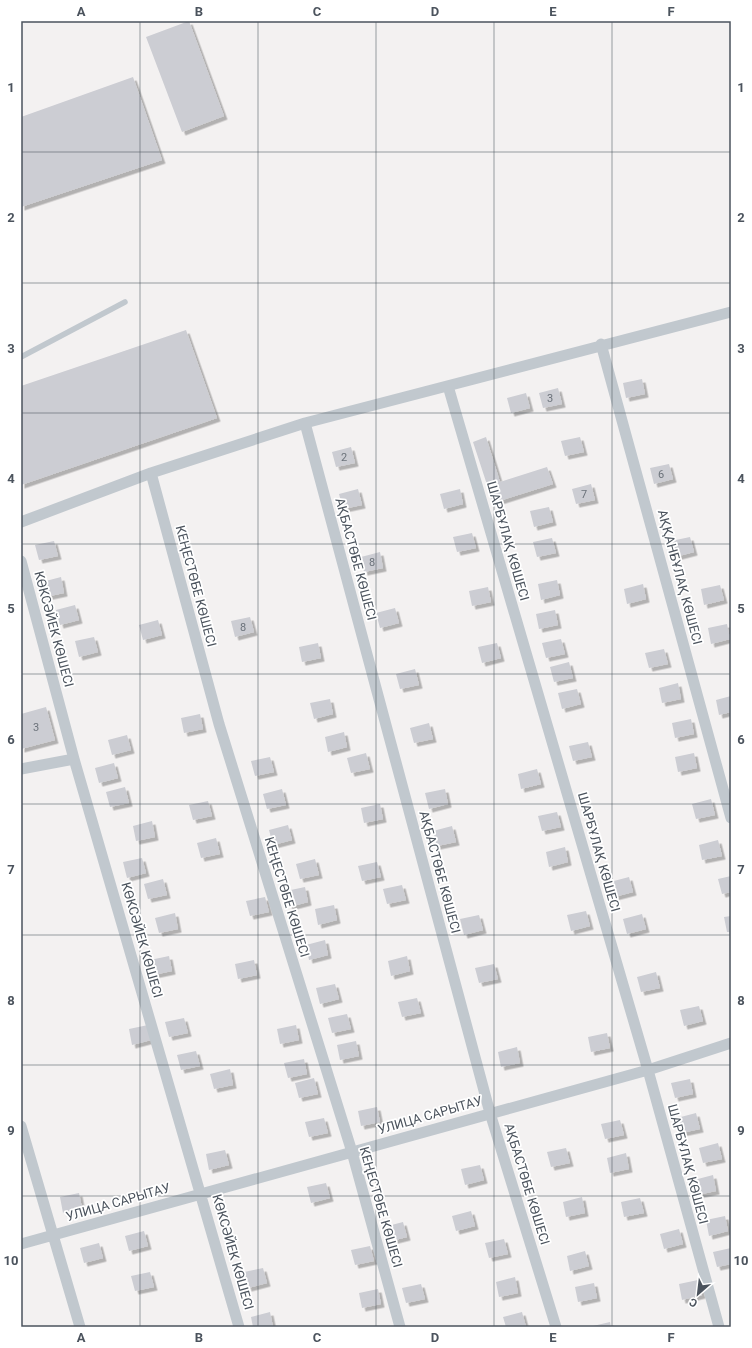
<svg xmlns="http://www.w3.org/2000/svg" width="752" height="1348" font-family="Roboto,sans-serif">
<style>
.building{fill:#cccdd3;filter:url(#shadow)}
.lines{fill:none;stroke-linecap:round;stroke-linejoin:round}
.service{stroke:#c1c8ce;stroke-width:5.5}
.minor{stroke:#c1c8ce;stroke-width:11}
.grid{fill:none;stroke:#4b535d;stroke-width:1;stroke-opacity:0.55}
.labels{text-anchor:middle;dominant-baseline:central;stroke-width:3.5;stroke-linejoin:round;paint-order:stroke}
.number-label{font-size:11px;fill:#6b727a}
.street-label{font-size:13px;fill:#4b535d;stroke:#fff}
.neatline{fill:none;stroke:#4b535d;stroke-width:1.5}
.grid-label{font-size:13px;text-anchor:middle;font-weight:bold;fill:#4b535d}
</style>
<defs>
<filter id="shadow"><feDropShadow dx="3.5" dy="3.5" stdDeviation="0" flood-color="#0004"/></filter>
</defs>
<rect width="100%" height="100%" fill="#f3f1f1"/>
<path class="building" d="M 189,21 L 224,116 L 182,132 L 146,37 Z
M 133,77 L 162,160 L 21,207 L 21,117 Z
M 186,330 L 217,418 L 21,485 L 21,386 Z
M 642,379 L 645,394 L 626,398 L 623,383 Z
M 558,388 L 562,404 L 543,408 L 539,393 Z
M 526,393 L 530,408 L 511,413 L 507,398 Z
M 486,437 L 500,482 L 547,467 L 553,484 L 493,503 L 473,442 Z
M 580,437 L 584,452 L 565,456 L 561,441 Z
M 351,447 L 355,463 L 336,467 L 332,452 Z
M 669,464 L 673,479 L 654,484 L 650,468 Z
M 591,484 L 595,500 L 576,504 L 572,489 Z
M 358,489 L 362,505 L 343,509 L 339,494 Z
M 460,489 L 463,504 L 444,509 L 440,494 Z
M 549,507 L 553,522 L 534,527 L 530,511 Z
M 472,533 L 476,548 L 457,552 L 453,537 Z
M 690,537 L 694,552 L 675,557 L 671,541 Z
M 552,538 L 556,553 L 537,557 L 533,542 Z
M 54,541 L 58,556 L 39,560 L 35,545 Z
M 380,552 L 383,568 L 364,572 L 361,557 Z
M 61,577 L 64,593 L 45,597 L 42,582 Z
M 557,580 L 560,595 L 541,600 L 538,584 Z
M 643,584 L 646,599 L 627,604 L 624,589 Z
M 720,585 L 724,600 L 704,605 L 701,589 Z
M 488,587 L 491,602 L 472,606 L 469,591 Z
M 75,605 L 79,620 L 60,625 L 56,610 Z
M 395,608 L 399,623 L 380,628 L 376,613 Z
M 555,610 L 558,625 L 539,629 L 536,614 Z
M 250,617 L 254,632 L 235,637 L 231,621 Z
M 158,620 L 162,635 L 143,640 L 139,625 Z
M 727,624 L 730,639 L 711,644 L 708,628 Z
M 94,637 L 98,652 L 79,657 L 75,641 Z
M 561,639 L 565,654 L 546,658 L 542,643 Z
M 318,643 L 321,658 L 302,662 L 299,647 Z
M 497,643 L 501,658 L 482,663 L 478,647 Z
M 664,649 L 668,664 L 649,668 L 645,653 Z
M 569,662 L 573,678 L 554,682 L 550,667 Z
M 415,669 L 419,685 L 400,689 L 396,674 Z
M 678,683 L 681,699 L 662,703 L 659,688 Z
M 577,689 L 581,704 L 562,709 L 558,693 Z
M 731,696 L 731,712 L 719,715 L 716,700 Z
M 330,699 L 333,714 L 314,719 L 310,703 Z
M 46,707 L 55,740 L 21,749 L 21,714 Z
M 200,714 L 203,729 L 184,733 L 181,718 Z
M 691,719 L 694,734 L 675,738 L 672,723 Z
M 429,723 L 433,739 L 414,743 L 410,728 Z
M 344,732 L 347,747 L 328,752 L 325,737 Z
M 127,735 L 131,750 L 112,755 L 108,740 Z
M 588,742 L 592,757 L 573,761 L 569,746 Z
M 366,753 L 370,769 L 351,773 L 347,758 Z
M 694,753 L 697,768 L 678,772 L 675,757 Z
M 270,757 L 274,772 L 255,776 L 251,761 Z
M 114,763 L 118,778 L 99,783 L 95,768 Z
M 537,769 L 541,784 L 521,789 L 518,774 Z
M 125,787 L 129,803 L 110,807 L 106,792 Z
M 282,789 L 286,805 L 267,809 L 263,794 Z
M 445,789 L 448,804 L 429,809 L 425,793 Z
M 711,799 L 715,815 L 696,819 L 692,804 Z
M 208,801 L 212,816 L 193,820 L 189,805 Z
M 380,804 L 383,819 L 364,823 L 361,808 Z
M 557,812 L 561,827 L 542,831 L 538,816 Z
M 152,821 L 155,837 L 136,841 L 133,826 Z
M 288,825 L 292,840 L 273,845 L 269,830 Z
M 452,826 L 456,842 L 437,846 L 433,831 Z
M 216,838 L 220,854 L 201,858 L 197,843 Z
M 718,840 L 722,856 L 702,860 L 699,845 Z
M 565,847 L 568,862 L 549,867 L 546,852 Z
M 142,858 L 146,873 L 127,878 L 123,862 Z
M 315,859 L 319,875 L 300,879 L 296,864 Z
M 377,862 L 381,877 L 362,881 L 358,866 Z
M 731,876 L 731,892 L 722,894 L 718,879 Z
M 629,877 L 633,892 L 614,897 L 610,882 Z
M 163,879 L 167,895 L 148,899 L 144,884 Z
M 402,885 L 406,900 L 387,904 L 383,889 Z
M 305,887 L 308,902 L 289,907 L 286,891 Z
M 265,897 L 269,912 L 250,916 L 246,901 Z
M 334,905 L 337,920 L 318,925 L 315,909 Z
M 586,911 L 590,926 L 571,931 L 567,915 Z
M 175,913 L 178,929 L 159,933 L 155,918 Z
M 642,914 L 646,929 L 627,934 L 623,919 Z
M 479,915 L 483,930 L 464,935 L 460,919 Z
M 731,916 L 731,932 L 727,932 L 724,917 Z
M 325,940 L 328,955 L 309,960 L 306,945 Z
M 169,956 L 172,971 L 153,975 L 150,960 Z
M 407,956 L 410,971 L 391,976 L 388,961 Z
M 254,960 L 257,975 L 238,979 L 235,964 Z
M 494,964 L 498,979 L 479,983 L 475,968 Z
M 656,972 L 660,988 L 641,992 L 637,977 Z
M 335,984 L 339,999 L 320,1004 L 316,988 Z
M 417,998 L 421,1013 L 402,1017 L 398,1002 Z
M 699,1006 L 703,1021 L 684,1026 L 680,1010 Z
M 347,1014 L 351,1029 L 332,1033 L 328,1018 Z
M 184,1018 L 188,1033 L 169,1037 L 165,1022 Z
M 148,1025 L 151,1040 L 132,1045 L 129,1029 Z
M 296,1025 L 299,1040 L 280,1044 L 277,1029 Z
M 607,1033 L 610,1048 L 591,1052 L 588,1037 Z
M 356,1041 L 359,1056 L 340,1060 L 337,1045 Z
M 517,1047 L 520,1063 L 501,1067 L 498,1052 Z
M 196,1051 L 200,1066 L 181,1070 L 177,1055 Z
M 304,1059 L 307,1074 L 288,1078 L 284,1063 Z
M 230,1069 L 233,1085 L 214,1089 L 210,1074 Z
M 314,1078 L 318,1094 L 299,1098 L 295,1083 Z
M 690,1079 L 693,1094 L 675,1098 L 671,1083 Z
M 377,1107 L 380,1122 L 361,1126 L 358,1111 Z
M 696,1113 L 700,1129 L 681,1133 L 677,1118 Z
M 324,1118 L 328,1133 L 309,1137 L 305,1122 Z
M 620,1120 L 624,1135 L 605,1139 L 601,1124 Z
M 718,1143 L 722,1159 L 703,1163 L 699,1148 Z
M 566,1148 L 570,1163 L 551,1167 L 547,1152 Z
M 225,1150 L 229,1165 L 209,1170 L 206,1154 Z
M 626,1153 L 629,1169 L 610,1173 L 607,1158 Z
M 480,1165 L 484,1180 L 465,1185 L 461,1169 Z
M 713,1175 L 716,1191 L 697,1195 L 694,1180 Z
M 326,1183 L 330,1198 L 311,1203 L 307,1187 Z
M 79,1193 L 82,1208 L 63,1213 L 60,1197 Z
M 582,1197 L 585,1213 L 566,1217 L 563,1202 Z
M 640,1198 L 644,1213 L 624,1217 L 621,1202 Z
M 471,1211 L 475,1226 L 456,1231 L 452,1216 Z
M 725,1216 L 728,1231 L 709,1236 L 706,1220 Z
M 403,1222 L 407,1237 L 387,1242 L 384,1227 Z
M 679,1229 L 683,1244 L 664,1249 L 660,1234 Z
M 144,1231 L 148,1246 L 129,1251 L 125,1236 Z
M 504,1239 L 508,1254 L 489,1258 L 485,1243 Z
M 99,1243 L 103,1258 L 84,1263 L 80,1248 Z
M 370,1246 L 374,1261 L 355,1265 L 351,1250 Z
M 731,1248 L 731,1264 L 717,1267 L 713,1252 Z
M 585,1251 L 589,1266 L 570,1271 L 567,1256 Z
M 263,1268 L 267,1283 L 248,1288 L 244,1272 Z
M 150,1272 L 154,1287 L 135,1291 L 131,1276 Z
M 515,1277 L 518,1293 L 499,1297 L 496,1282 Z
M 698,1280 L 702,1295 L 682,1300 L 679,1284 Z
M 594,1283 L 597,1298 L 578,1302 L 575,1287 Z
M 421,1284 L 425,1299 L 406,1303 L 402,1288 Z
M 378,1289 L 381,1304 L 362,1308 L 359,1293 Z
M 270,1312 L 273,1327 L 253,1327 L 251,1317 Z
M 522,1312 L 526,1327 L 506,1327 L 503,1317 Z
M 610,1322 L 611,1327 L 593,1327 L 593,1326 Z"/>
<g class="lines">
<path class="service" d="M 21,357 L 125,302"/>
<path class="minor" d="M 601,344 L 731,818
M 448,386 L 648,1070 L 719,1327
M 305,423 L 490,1113 L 556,1327
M 151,473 L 219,724 L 352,1152 L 400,1327
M 21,522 L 151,473 L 305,423 L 731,312
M 21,561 L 74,759 L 239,1327
M 21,769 L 74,759
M 21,1126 L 80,1327
M 21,1244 L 648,1070 L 731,1043"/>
</g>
<path class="grid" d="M 140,21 L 140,1327M 258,21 L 258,1327M 376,21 L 376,1327M 494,21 L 494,1327M 612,21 L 612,1327M 21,152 L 731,152M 21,283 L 731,283M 21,413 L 731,413M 21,544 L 731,544M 21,674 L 731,674M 21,804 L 731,804M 21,935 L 731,935M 21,1065 L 731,1065M 21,1196 L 731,1196"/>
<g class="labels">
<g class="number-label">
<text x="550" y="398">3</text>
<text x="344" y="457">2</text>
<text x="661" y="474">6</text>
<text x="584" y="494">7</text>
<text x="372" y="562">8</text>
<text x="243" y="627">8</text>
<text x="36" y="727">3</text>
</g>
<g class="street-label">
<text transform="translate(508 541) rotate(74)">ШАРБҰЛАҚ КӨШЕСІ</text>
<text transform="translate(356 559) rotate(75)">АҚБАСТӨБЕ КӨШЕСІ</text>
<text transform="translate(680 577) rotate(75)">АҚҚАНБҰЛАҚ КӨШЕСІ</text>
<text transform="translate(196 586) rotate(75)">КЕҢЕСТӨБЕ КӨШЕСІ</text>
<text transform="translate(54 629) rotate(75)">КӨКСӘЙЕК КӨШЕСІ</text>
<text transform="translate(599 852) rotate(74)">ШАРБҰЛАҚ КӨШЕСІ</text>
<text transform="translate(440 872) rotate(75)">АҚБАСТӨБЕ КӨШЕСІ</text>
<text transform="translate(287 897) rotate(73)">КЕҢЕСТӨБЕ КӨШЕСІ</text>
<text transform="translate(142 940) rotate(74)">КӨКСӘЙЕК КӨШЕСІ</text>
<text transform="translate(430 1115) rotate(-16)">УЛИЦА САРЫТАУ</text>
<text transform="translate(688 1164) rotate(75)">ШАРБҰЛАҚ КӨШЕСІ</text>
<text transform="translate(527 1184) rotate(73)">АҚБАСТӨБЕ КӨШЕСІ</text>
<text transform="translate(118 1202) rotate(-16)">УЛИЦА САРЫТАУ</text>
<text transform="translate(381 1207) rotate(74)">КЕҢЕСТӨБЕ КӨШЕСІ</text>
<text transform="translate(233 1252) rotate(74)">КӨКСӘЙЕК КӨШЕСІ</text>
</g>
</g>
<rect width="752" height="1348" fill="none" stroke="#ffffff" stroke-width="44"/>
<g transform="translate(698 1294) rotate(208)" stroke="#ffffff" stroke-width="3" paint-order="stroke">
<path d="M0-3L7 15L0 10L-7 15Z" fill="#4b535d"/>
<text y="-6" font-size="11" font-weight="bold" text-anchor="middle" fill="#4b535d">С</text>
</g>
<rect x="22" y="22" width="708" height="1304" class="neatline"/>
<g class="grid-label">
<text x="81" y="16">A</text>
<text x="199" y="16">B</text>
<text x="317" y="16">C</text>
<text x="435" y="16">D</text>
<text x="553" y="16">E</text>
<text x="671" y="16">F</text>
<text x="11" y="92">1</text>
<text x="741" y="92">1</text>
<text x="11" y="222">2</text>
<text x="741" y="222">2</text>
<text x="11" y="353">3</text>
<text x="741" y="353">3</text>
<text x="11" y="483">4</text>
<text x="741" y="483">4</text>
<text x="11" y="613">5</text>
<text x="741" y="613">5</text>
<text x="11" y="744">6</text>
<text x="741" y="744">6</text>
<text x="11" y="874">7</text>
<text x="741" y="874">7</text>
<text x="11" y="1005">8</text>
<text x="741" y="1005">8</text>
<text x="11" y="1135">9</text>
<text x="741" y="1135">9</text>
<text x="11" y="1265">10</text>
<text x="741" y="1265">10</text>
<text x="81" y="1342">A</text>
<text x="199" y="1342">B</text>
<text x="317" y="1342">C</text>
<text x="435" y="1342">D</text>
<text x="553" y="1342">E</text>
<text x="671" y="1342">F</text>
</g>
</svg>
